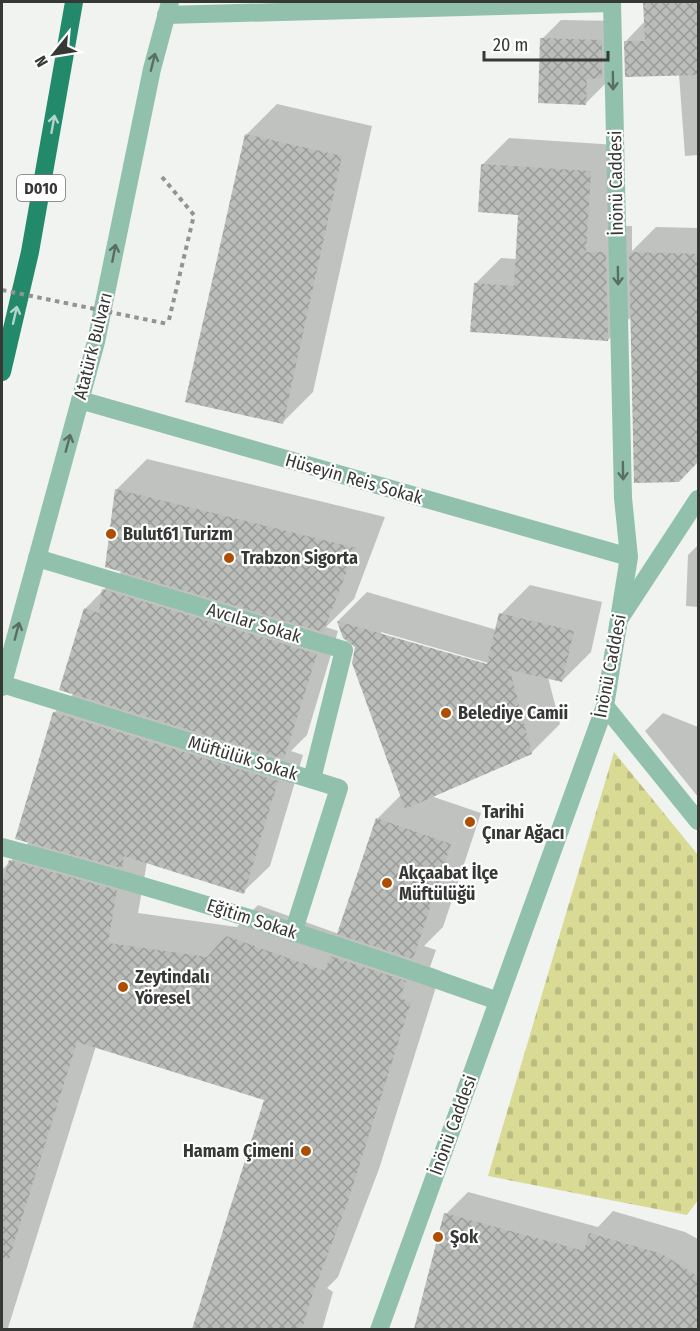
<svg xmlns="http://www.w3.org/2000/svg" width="700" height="1331" font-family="'Fira Sans Condensed',sans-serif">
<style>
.cemetery{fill:url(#cemetery-stones)}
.shadow{fill:#0003;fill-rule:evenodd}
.building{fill:url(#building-cross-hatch)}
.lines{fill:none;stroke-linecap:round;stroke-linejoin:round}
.path{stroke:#919491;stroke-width:4;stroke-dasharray:4.5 4.5;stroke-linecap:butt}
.service{stroke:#91c0ad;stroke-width:18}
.pedestrian{stroke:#91c0ad;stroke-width:18}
.minor{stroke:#91c0ad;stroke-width:18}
.trunk{stroke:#228a6b;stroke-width:18}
.path-bridge{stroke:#919491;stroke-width:4;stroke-dasharray:4.5 4.5;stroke-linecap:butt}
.oneway{stroke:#5a6e66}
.oneway2{stroke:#b2d6cb}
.poi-dot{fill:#ad4e00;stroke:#fff;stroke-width:2}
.labels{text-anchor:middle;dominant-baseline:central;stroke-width:4.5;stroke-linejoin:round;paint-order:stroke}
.shield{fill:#fff;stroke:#727472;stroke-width:1.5}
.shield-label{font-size:16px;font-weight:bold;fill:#363836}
.street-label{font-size:18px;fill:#363836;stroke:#fff}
.poi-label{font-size:18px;font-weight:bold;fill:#363836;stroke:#fff;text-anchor:start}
</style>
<defs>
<pattern id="cemetery-stones" width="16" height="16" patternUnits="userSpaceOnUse" patternTransform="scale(1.5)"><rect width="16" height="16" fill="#d9da93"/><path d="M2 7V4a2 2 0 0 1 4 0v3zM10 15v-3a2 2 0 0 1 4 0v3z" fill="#bbbc7f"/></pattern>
<pattern id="building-cross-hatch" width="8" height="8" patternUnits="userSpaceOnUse" patternTransform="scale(1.5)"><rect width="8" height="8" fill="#bbbdba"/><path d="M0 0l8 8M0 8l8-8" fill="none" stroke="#999b98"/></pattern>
</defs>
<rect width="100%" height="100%" fill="#f0f3f0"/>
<path class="cemetery" d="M 614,752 L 698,855 L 698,1200 L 687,1215 L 488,1176 Z"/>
<path class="shadow" d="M 645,2 L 698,2 L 698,155 L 685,156 L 679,74 L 626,41 L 645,21 Z
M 561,20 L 620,21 L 605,84 L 586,103 L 542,39 Z
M 277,104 L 372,126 L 313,392 L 282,423 L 246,135 Z
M 509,138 L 617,145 L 612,226 L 632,226 L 632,251 L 656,227 L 698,228 L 698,461 L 632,316 L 608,340 L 475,284 L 501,258 L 517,259 L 520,213 L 483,164 Z
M 147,459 L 385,517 L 354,599 L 326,627 L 338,631 L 307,735 L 291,751 L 303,755 L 270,866 L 243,892 L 147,862 L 138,913 L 237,927 L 258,905 L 339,934 L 377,819 L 402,794 L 356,646 L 344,637 L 338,621 L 367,592 L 497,630 L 501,614 L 530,585 L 602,602 L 591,652 L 562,681 L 548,677 L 560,724 L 531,753 L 431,796 L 481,813 L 443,927 L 424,946 L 436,950 L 430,967 L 441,971 L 379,1169 L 338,1277 L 327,1288 L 333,1292 L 322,1330 L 194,1330 L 265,1099 L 96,1046 L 8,1328 L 12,1330 L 2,1330 L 2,870 L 30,841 L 17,838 L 55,712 L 74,693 L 85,609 L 123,570 L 116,490 ZM 381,632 L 495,665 L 494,668 L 381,635 Z
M 698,545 L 698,607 L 686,606 L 688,555 Z
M 663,713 L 698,727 L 698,797 L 645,731 Z
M 468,1192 L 598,1227 L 613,1211 L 685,1232 L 698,1239 L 698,1330 L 415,1330 L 446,1214 Z"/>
<path class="building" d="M 643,2 L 699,2 L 699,75 L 625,77 L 624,41 L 645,41 Z
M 540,38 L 602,40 L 602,78 L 587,79 L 586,105 L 538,103 Z
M 245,134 L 342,156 L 283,424 L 185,402 Z
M 481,164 L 591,171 L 586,252 L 606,252 L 608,341 L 470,332 L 474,283 L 514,286 L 518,215 L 478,212 Z
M 629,252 L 699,254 L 699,461 L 679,482 L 634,483 Z
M 115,489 L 356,548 L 323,632 L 105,567 Z
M 102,589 L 317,654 L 284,759 L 59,690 L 84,608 L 99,613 Z
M 499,613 L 574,631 L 562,682 L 497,667 L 510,671 L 532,754 L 405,809 L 352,663 L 355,647 L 343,638 L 337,621 L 487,664 Z
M 53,712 L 278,781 L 244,894 L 124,856 L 122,868 L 15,839 Z
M 376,818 L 451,844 L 413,959 L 337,934 Z
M 9,860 L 117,890 L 108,943 L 207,957 L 226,936 L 325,971 L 330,956 L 406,981 L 400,998 L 411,1002 L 348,1201 L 313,1293 L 302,1329 L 192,1329 L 264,1100 L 77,1042 L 9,1259 L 2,1258 L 2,885 Z
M 444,1213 L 584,1251 L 589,1233 L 662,1254 L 699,1277 L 699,1329 L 414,1329 Z"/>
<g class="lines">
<path class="path" d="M 162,177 L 194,215 L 168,324"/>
<path class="service" d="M 37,558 L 344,650 L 312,779
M 620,618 L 698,499
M 2,684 L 339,788 L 293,933"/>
<path class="pedestrian" d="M 166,15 L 612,3"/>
<path class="minor" d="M 80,400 L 629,557
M 2,687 L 96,342 L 152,69 L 170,2
M 605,706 L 698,821
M 2,847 C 169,891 335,943 498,1001
M 379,1330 L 605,706 L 629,557 L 623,498 L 612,2"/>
<path class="trunk" d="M 2,372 L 30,252 L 74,2"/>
<path class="path-bridge" d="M 2,290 L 168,324"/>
</g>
<defs><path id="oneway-shaft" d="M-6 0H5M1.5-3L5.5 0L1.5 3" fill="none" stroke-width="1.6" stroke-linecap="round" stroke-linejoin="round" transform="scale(1.5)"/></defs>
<g class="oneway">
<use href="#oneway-shaft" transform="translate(153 62) rotate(-76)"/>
<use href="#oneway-shaft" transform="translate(613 81) rotate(89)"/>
<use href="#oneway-shaft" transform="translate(114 253) rotate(-79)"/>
<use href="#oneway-shaft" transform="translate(618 276) rotate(89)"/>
<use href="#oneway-shaft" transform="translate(68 443) rotate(-75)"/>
<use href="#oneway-shaft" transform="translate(623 471) rotate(89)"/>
<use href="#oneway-shaft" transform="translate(17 631) rotate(-75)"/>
</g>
<g class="oneway2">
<use href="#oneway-shaft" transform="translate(53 124) rotate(-80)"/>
<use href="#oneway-shaft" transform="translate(15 315) rotate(-77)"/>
</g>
<g class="poi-dot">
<circle cx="111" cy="534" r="6"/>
<circle cx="229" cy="558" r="6"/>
<circle cx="446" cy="713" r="6"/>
<circle cx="470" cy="822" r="6"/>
<circle cx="387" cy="883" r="6"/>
<circle cx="123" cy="987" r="6"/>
<circle cx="306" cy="1151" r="6"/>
<circle cx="438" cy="1237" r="6"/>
</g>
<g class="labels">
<rect class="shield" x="17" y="175" width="48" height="26" rx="4.5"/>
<g class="shield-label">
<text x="41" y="188">D010</text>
</g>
<g class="street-label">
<text transform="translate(616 183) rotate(-91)">İnönü Caddesi</text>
<text transform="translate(93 346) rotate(-76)">Atatürk Bulvarı</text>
<text transform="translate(354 479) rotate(16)">Hüseyin Reis Sokak</text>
<text transform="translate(254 623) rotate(17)">Avcılar Sokak</text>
<text transform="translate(610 666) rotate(-79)">İnönü Caddesi</text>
<text transform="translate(243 758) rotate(17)">Müftülük Sokak</text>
<text transform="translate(252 919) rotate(18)">Eğitim Sokak</text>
<text transform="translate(453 1125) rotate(-70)">İnönü Caddesi</text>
</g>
<g class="poi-label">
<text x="123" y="534">Bulut61 Turizm</text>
<text x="241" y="558">Trabzon Sigorta</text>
<text x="458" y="713">Belediye Camii</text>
<text x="482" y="812">Tarihi<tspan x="482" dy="21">Çınar Ağacı</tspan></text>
<text x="399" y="873">Akçaabat İlçe<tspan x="399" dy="21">Müftülüğü</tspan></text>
<text x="135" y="977">Zeytindalı<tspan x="135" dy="21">Yöresel</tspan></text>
<text x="294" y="1151" text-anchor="end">Hamam Çimeni</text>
<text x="450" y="1237">Şok</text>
</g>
</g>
<rect width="700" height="1331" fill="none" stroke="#363836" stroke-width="6"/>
<g transform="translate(54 54) rotate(240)" stroke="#ffffff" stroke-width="4.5" paint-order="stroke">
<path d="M0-4.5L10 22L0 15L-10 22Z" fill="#363836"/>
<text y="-9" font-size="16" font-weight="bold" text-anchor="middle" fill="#363836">N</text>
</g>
<path d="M484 51v9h124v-9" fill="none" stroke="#363836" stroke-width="3"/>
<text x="493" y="51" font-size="18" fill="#363836" stroke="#ffffff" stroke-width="4.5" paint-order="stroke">20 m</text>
</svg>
